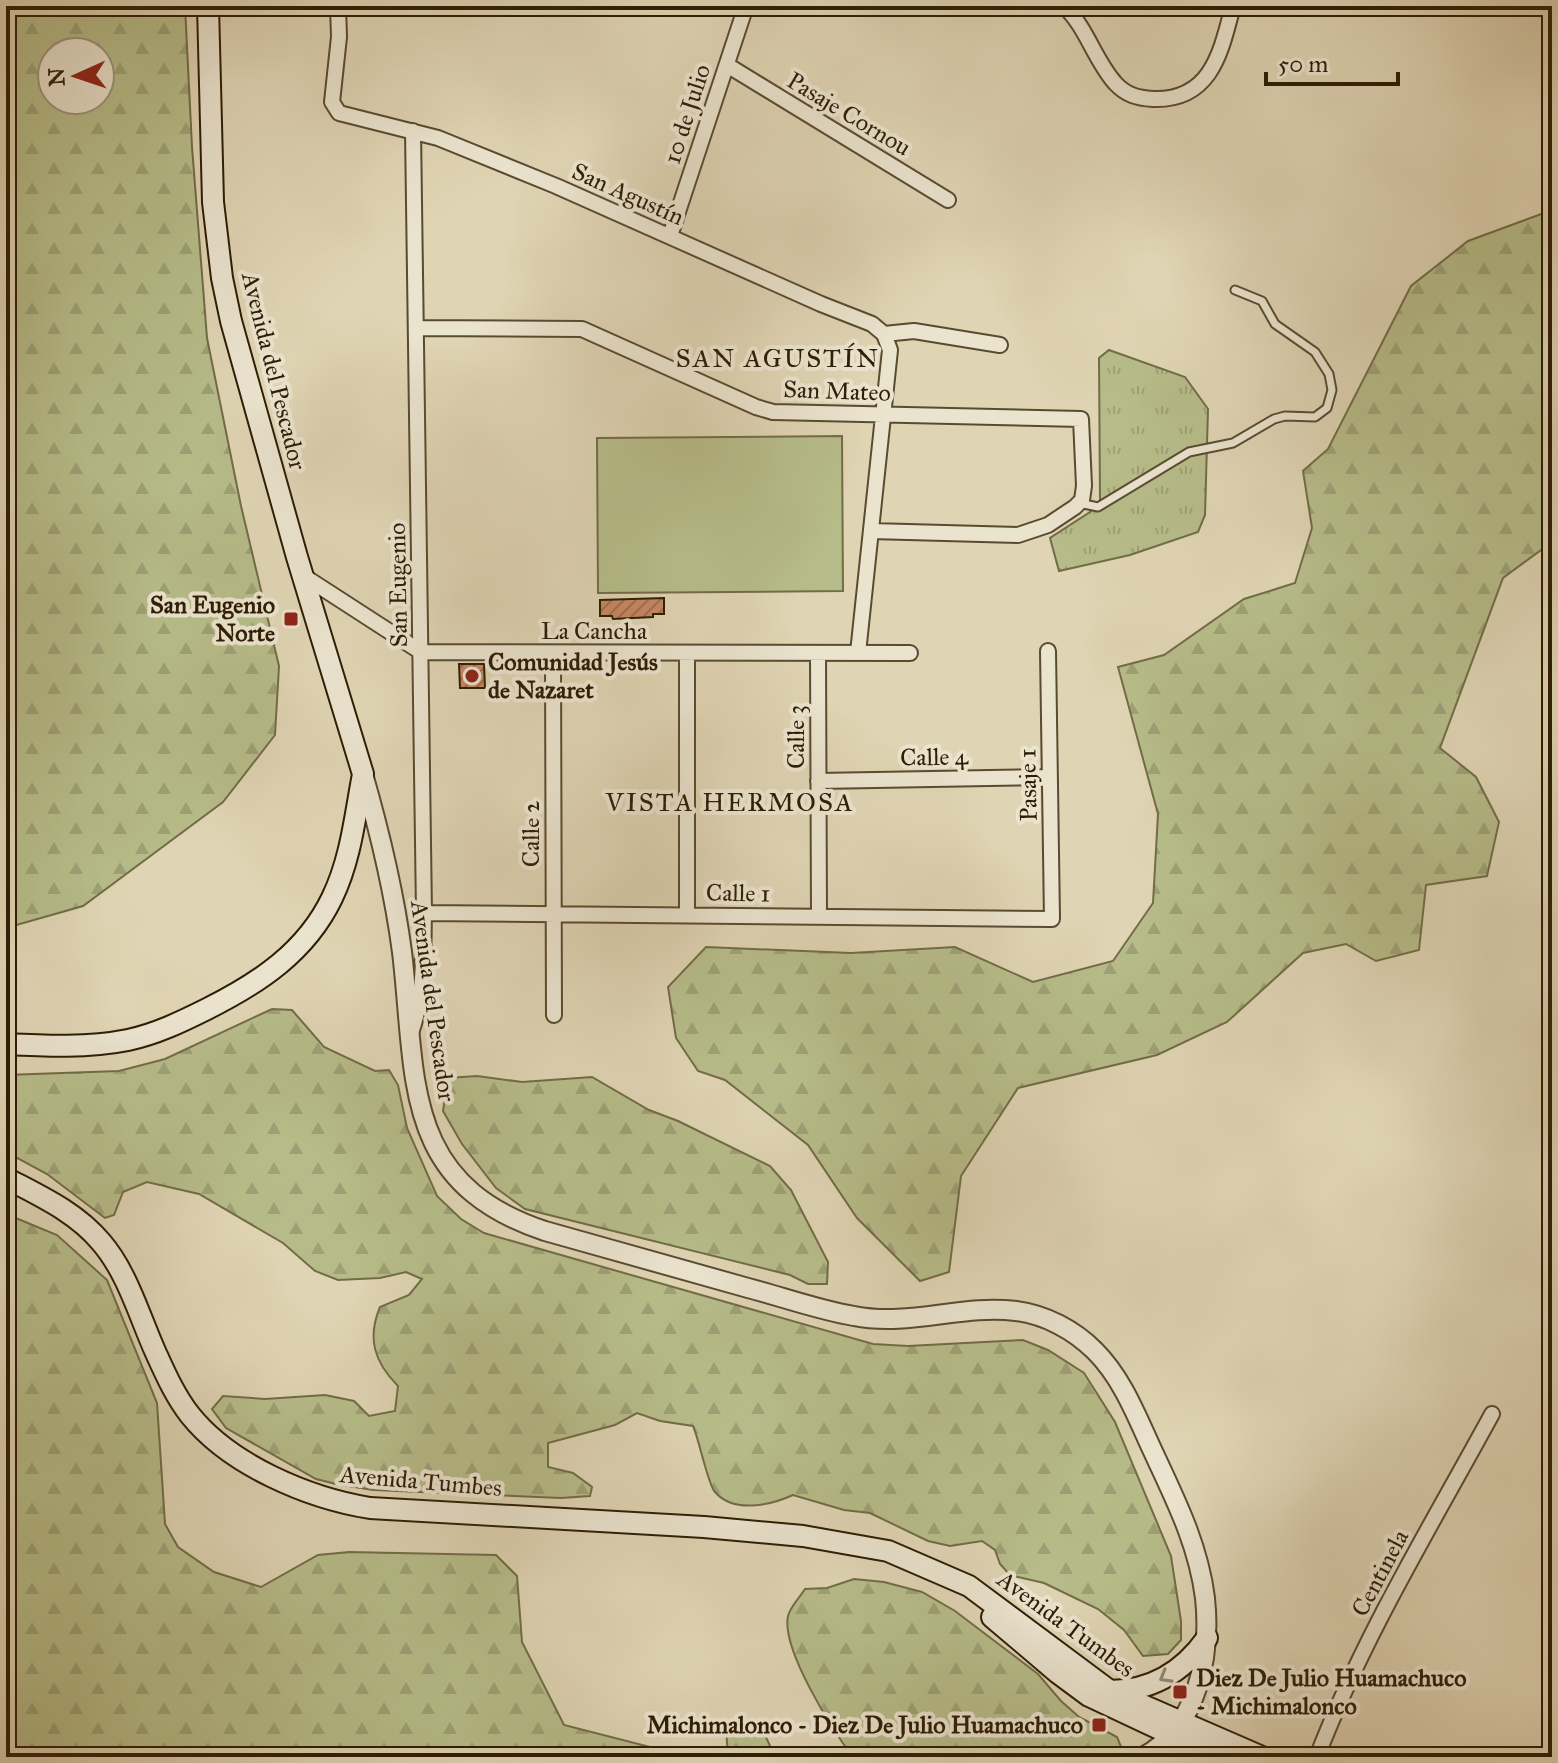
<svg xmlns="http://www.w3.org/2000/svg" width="1558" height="1763" font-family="'IM FELL Great Primer',serif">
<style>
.green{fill:#b6bc89;stroke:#726c47;stroke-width:2}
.forest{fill:url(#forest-firs);stroke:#726c47;stroke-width:2;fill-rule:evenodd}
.park{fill:url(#park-tufts);stroke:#726c47;stroke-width:2}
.building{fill:url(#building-hatch);stroke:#2e1d05;stroke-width:2}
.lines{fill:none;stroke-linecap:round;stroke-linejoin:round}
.service-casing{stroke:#5a4b30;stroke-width:11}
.minor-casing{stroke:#5a4b30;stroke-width:18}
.tertiary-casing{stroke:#5a4b30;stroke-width:22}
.secondary-casing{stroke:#2e1d05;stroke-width:24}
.service{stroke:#eae3ce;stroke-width:7}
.minor{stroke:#eae3ce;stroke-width:14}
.tertiary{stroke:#eae3ce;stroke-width:18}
.secondary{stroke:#eae3ce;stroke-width:20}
.oneway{stroke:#958a74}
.poi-dot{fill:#8f2418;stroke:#eae3ce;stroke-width:3}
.labels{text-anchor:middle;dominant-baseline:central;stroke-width:8;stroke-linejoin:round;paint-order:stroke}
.street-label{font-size:24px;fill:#2e1d05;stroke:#eae3ce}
.poi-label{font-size:24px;font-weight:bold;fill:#2e1d05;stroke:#eae3ce;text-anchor:end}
.neighbourhood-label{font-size:26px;letter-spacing:2px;fill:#2e1d05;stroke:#eae3ce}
</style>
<defs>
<pattern id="forest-firs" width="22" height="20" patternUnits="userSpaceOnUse" patternTransform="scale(2)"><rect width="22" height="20" fill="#b6bc89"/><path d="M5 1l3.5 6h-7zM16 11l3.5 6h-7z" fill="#9da175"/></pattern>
<pattern id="park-tufts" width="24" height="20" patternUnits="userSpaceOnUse" patternTransform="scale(2)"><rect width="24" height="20" fill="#b6bc89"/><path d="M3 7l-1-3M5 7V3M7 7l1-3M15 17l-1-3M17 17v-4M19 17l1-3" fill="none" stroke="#9da175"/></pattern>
<pattern id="building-hatch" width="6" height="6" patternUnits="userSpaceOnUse" patternTransform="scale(2)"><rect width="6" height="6" fill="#c78762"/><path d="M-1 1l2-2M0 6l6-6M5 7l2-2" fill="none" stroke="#a26e4f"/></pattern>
</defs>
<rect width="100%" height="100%" fill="#dfd4b3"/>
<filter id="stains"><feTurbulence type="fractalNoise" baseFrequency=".0025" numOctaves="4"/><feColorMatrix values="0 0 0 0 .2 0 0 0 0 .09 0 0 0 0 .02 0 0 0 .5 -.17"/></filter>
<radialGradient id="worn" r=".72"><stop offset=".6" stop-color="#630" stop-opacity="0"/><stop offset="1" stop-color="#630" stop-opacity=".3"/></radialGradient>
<path class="green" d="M 842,436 L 843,591 L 598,593 L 597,438 Z"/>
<path class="forest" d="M 6,6 L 185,6 L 192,147 L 207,338 L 241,506 L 279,666 L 275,735 L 223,802 L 83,906 L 6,928 ZM 52,52 L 100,52 L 100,100 L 52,100 Z
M 1552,210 L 1552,542 L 1503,578 L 1440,748 L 1476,777 L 1499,822 L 1487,876 L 1426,885 L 1419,950 L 1376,961 L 1346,944 L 1303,953 L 1227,1022 L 1157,1055 L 1018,1088 L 961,1176 L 949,1272 L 920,1281 L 857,1218 L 808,1145 L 725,1080 L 698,1071 L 676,1038 L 668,987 L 706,947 L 851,953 L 955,947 L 1033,982 L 1113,961 L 1153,903 L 1158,814 L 1118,667 L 1164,655 L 1244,599 L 1295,583 L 1312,528 L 1303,471 L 1328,449 L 1411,286 L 1468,241 Z
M 272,1009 L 292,1010 L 324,1047 L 375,1071 L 389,1070 L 398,1085 L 407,1128 L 437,1196 L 461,1219 L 484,1233 L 873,1344 L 908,1346 L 1023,1340 L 1048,1350 L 1084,1373 L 1115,1422 L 1171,1556 L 1181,1621 L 1181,1640 L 1168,1654 L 1143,1656 L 1124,1630 L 1098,1609 L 1044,1583 L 1010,1575 L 1000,1564 L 995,1550 L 982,1541 L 950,1546 L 928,1541 L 870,1513 L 844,1510 L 793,1495 C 771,1505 734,1514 715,1492 C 708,1485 699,1439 693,1426 L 660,1421 L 637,1413 L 615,1425 L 548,1443 L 548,1467 L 573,1473 L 592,1487 L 590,1496 L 561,1498 L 373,1490 L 336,1484 L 316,1479 L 226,1428 L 212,1409 L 223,1396 L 265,1399 L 325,1395 L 354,1401 L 369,1416 L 395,1411 L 398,1386 C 374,1362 367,1338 380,1307 L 409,1295 L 422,1279 L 406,1272 L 380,1278 L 338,1280 L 315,1271 L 283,1243 L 199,1194 L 147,1182 L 123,1192 L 114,1215 L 105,1218 L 47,1174 L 6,1152 L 6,1075 L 119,1071 L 165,1059 Z
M 477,1076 L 522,1082 L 592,1077 L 649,1110 L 678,1121 L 770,1166 L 791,1190 L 828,1262 L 827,1284 L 808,1284 L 790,1275 L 525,1209 L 496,1188 L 462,1144 L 443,1111 L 448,1078 Z
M 6,1214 L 57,1235 L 107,1280 L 157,1403 L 165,1524 L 178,1547 L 214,1572 L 261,1587 L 318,1555 L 349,1552 L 496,1555 L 517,1576 L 522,1642 L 564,1725 L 689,1757 L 6,1757 Z
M 854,1579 L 884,1582 L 922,1592 L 955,1611 L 1038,1674 L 1061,1701 L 1079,1717 L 1117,1737 L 1124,1754 L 1117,1757 L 853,1757 C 833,1731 781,1649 788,1616 C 790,1607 800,1597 805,1589 L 827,1588 Z
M 726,1728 L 766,1737 L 775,1757 L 728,1757 Z"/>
<path class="park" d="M 1109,350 L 1185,377 L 1208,409 L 1205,515 L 1198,532 L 1130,555 L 1059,571 L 1050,538 L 1090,512 L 1100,501 L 1099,358 Z"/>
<path class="building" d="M 664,598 L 664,614 L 653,614 L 653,617 L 613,619 L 612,616 L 600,616 L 600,600 Z
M 459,664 L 484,664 L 485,688 L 460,688 Z"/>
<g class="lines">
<defs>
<path id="service" d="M 1079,503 L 1098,507 L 1189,452 L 1233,443 L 1274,419 L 1285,416 L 1315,417 L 1327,408 L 1332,390 L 1329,374 L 1315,352 L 1275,324 L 1262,301 L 1235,290"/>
<path id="minor" d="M 338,6 L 339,37 L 332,102 L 339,113 L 438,138 L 556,186 L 821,304 L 872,324 L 884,334 L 890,350 L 858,653
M 1064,6 C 1087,28 1094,59 1115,83 C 1126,95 1137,98 1153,99 C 1212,101 1221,51 1233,6
M 727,65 L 948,200
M 670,236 L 746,6
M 416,328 L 582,329 L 756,407 L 773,412 L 1081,419 L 1084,486 L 1082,500 L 1075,507 L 1048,525 L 1018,535 L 871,531
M 884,334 L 914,331 L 1000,345
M 302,575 L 421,652 L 910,653
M 553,653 L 554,1015
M 818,653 L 819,916
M 818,781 L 1050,777
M 424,913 L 1052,919 L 1048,651
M 687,915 L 687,653
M 411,1033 C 425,994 423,954 424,913 L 413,131
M 1317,1757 C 1363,1637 1431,1526 1492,1414"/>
<path id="tertiary" d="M 363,774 C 380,833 394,891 402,952 C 417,1077 400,1183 545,1231 C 613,1250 681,1269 748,1288 C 783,1297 818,1310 854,1316 C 910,1327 962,1304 1016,1311 C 1046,1315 1074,1330 1095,1351 C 1121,1377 1135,1412 1150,1445 C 1173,1495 1198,1542 1205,1598 C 1211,1655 1198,1728 1143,1757"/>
<path id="secondary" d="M 6,1044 C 46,1046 88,1048 128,1040 C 156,1034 181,1022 207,1009 C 259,983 306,952 332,898 C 351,859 355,816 363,774 L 297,557 L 231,321 L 222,278 L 213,202 L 208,6
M 6,1178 C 40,1196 76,1212 101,1242 C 127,1272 139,1315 155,1351 C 165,1373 175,1396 190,1415 C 230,1465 308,1498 370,1508 L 704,1527 L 803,1536 L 888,1551 L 969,1586 L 1110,1691 L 1262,1757
M 992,1617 L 1058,1673 L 1089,1696 L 1219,1757
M 1110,1691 C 1152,1691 1183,1672 1207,1638"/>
</defs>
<use href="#service" class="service-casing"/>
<use href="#minor" class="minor-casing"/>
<use href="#tertiary" class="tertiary-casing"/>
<use href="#secondary" class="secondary-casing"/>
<use href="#service" class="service"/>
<use href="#minor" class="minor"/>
<use href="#tertiary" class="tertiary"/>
<use href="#secondary" class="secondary"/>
</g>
<defs><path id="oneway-chevron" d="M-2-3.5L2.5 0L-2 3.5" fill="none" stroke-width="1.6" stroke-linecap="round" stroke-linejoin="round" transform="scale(2)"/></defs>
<use class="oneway" href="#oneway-chevron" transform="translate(1165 1677) rotate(150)"/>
<g class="poi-dot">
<rect x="283" y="611" width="16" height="16" rx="4"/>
<circle cx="472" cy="676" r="8"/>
<rect x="1172" y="1684" width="16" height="16" rx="4"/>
<rect x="1091" y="1717" width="16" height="16" rx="4"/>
</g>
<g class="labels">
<g class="street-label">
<text transform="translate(687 114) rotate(-72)">10 de Julio</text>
<text transform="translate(849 114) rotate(31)">Pasaje Cornou</text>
<text transform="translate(628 194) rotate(24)">San Agustín</text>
<text transform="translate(274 371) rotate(76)">Avenida del Pescador</text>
<text transform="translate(837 391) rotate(2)">San Mateo</text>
<text transform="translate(398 585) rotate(-91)">San Eugenio</text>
<text x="594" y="631">La Cancha</text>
<text transform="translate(796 737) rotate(-90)">Calle 3</text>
<text transform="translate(934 757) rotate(-1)">Calle 4</text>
<text transform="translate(1028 785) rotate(-91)">Pasaje 1</text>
<text transform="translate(531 834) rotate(-90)">Calle 2</text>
<text transform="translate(738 893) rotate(1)">Calle 1</text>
<text transform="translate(433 1001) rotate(82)">Avenida del Pescador</text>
<text transform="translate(421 1481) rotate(5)">Avenida Tumbes</text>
<text transform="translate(1380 1573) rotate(-62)">Centinela</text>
<text transform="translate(1066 1624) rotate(36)">Avenida Tumbes</text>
</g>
<g class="poi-label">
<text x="275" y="605">San Eugenio<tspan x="275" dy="28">Norte</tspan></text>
<text x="488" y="662" text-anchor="start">Comunidad Jesús<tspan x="488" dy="28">de Nazaret</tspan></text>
<text x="1196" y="1678" text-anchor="start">Diez De Julio Huamachuco<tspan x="1196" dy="28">- Michimalonco</tspan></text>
<text x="1083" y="1725">Michimalonco - Diez De Julio Huamachuco</text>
</g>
<g class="neighbourhood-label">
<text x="778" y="358">SAN AGUSTÍN</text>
<text x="730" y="802">VISTA HERMOSA</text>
</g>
</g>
<rect width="1558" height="1763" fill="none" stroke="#dfd4b3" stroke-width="32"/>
<rect x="8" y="8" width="1542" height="1747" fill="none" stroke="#2e1d05" stroke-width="4"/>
<rect x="16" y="16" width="1526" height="1731" fill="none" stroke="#2e1d05" stroke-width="2"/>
<g transform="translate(76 76) rotate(267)"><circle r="38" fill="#eae3ce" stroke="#9f947e" stroke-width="2"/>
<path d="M0-6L14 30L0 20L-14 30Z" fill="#8f2418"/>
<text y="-12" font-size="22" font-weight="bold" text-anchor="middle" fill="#2e1d05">N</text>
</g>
<path d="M1266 72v12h132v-12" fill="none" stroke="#2e1d05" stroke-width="4"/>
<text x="1278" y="72" font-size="24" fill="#2e1d05" stroke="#eae3ce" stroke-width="6" paint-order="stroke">50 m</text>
<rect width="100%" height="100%" filter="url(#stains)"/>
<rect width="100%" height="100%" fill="url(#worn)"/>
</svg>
